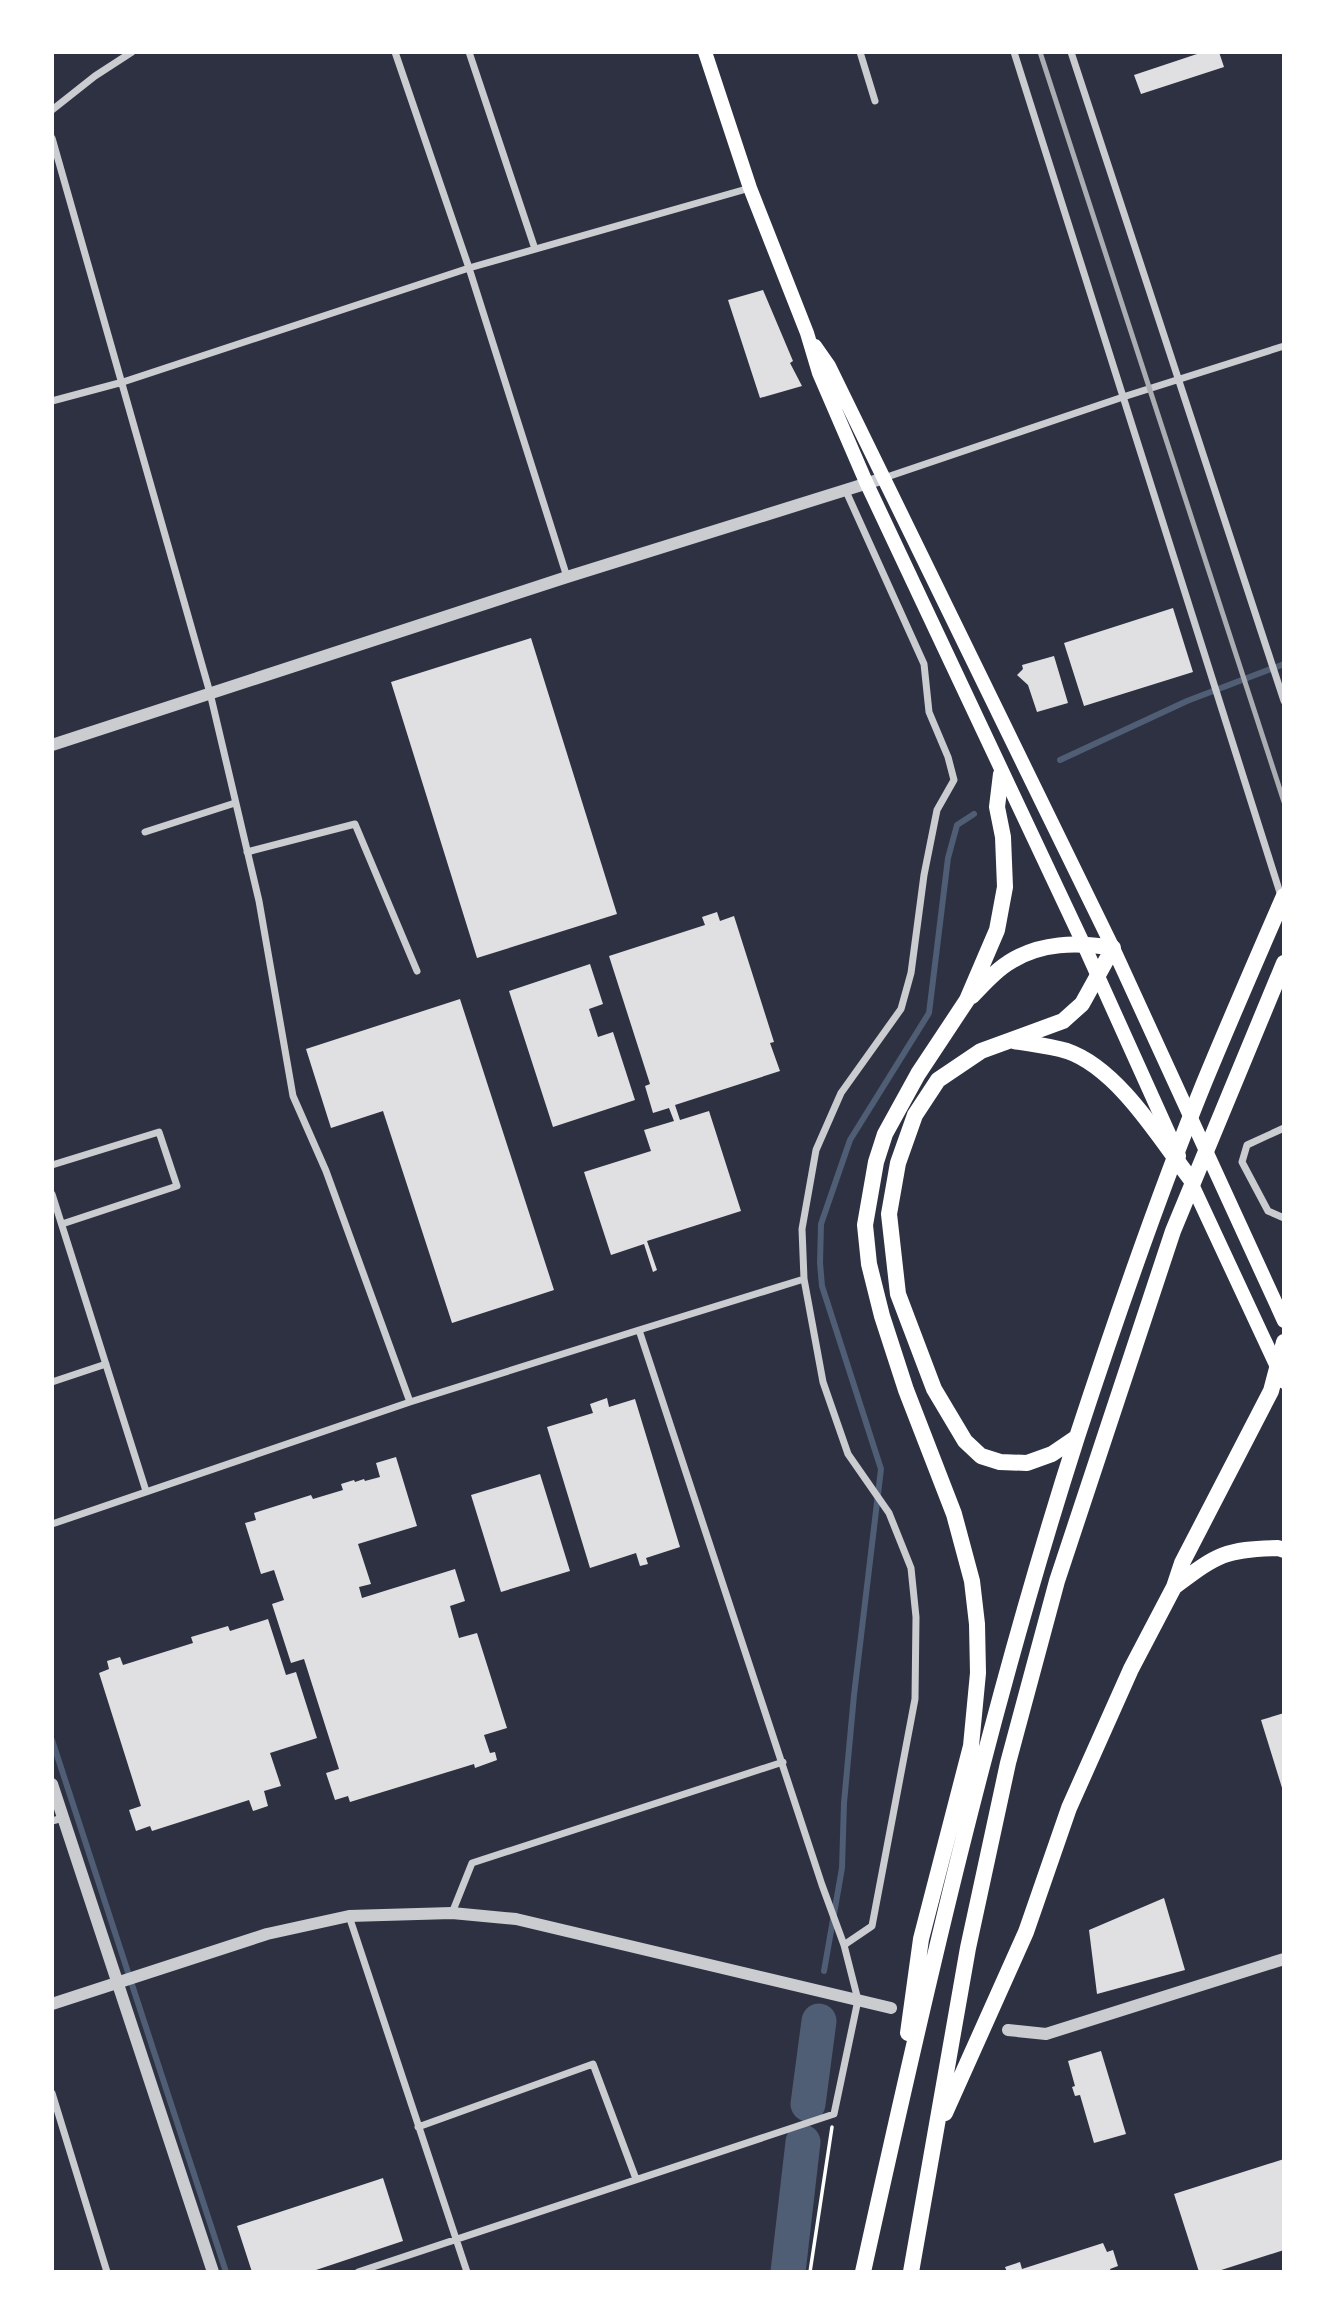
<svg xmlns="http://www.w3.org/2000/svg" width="1336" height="2324" font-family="'Noto Serif',serif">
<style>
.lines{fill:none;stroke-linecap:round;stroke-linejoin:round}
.stream{stroke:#4f5d75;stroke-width:6}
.river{stroke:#4f5d75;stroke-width:35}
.building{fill:#e0e0e3}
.path{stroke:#fff;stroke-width:3.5}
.minor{stroke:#caccd0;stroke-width:7}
.tertiary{stroke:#caccd0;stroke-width:12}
.secondary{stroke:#fff;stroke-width:14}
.trunk{stroke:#fff;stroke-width:16}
.rail{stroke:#abadb3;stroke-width:5}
</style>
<rect width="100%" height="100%" fill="#2d3142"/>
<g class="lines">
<path class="stream" d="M 1060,760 L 1187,701 L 1284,664
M 52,1740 L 226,2272
M 824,1971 L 842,1868 L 844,1803 L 854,1695 L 881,1469 L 822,1286 L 820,1263 L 821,1224 L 850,1140 L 929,1013 L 948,858 L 957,825 L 974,814"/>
<path class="river" d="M 808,2104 L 819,2021
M 788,2272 L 803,2142"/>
</g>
<path class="building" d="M 1203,52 L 1219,52 L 1224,67 L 1141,94 L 1134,75 Z
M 763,290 L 793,361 L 790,363 L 802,386 L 760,398 L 728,300 Z
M 1173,608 L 1193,672 L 1084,706 L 1064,643 Z
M 531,638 L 617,914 L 477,958 L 391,682 Z
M 1054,656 L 1068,703 L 1037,712 L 1028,685 L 1017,675 L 1023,669 L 1022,665 Z
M 717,912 L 720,921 L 734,916 L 774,1042 L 770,1043 L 780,1071 L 675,1105 L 680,1120 L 709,1111 L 741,1211 L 647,1241 L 657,1270 L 653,1272 L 644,1244 L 611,1255 L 584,1172 L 651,1151 L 644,1130 L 674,1121 L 669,1108 L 653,1113 L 645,1086 L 650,1084 L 609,956 L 705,925 L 702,917 Z
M 590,964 L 603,1004 L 589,1009 L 598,1037 L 613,1032 L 635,1100 L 553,1127 L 509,991 Z
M 460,999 L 554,1290 L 452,1323 L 383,1111 L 331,1128 L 306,1049 Z
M 607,1398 L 609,1407 L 635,1399 L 680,1547 L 646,1558 L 648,1564 L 640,1566 L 636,1553 L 590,1568 L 547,1427 L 593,1413 L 590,1404 Z
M 396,1457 L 417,1526 L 358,1544 L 371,1584 L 359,1587 L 362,1598 L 455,1569 L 465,1601 L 450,1606 L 459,1638 L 477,1633 L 507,1728 L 484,1735 L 490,1753 L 495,1752 L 497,1760 L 475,1768 L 474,1764 L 350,1802 L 348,1796 L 335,1800 L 326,1773 L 339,1769 L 304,1659 L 291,1663 L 272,1604 L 284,1600 L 274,1570 L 261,1574 L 245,1523 L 256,1520 L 254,1513 L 311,1495 L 313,1499 L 343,1490 L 341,1484 L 354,1480 L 355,1482 L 364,1479 L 365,1481 L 380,1477 L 376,1463 Z
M 540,1474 L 570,1571 L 501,1592 L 471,1495 Z
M 268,1619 L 286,1675 L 296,1672 L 317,1738 L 270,1753 L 281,1786 L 264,1791 L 268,1806 L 253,1811 L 249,1800 L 152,1831 L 150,1826 L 136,1831 L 129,1810 L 141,1806 L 99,1673 L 109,1669 L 107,1661 L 120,1657 L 123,1665 L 193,1643 L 191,1637 L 228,1626 L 230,1631 Z
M 1284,1713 L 1284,1791 L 1283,1791 L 1261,1720 Z
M 1164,1898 L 1185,1970 L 1097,1994 L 1089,1930 Z
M 1101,2051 L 1126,2134 L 1094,2143 L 1080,2095 L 1075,2096 L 1072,2087 L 1075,2086 L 1068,2061 Z
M 1284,2159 L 1284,2250 L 1215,2272 L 1199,2272 L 1174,2194 Z
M 383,2178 L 403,2241 L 310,2272 L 252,2272 L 237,2226 Z
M 1103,2243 L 1107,2252 L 1113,2250 L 1118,2266 L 1110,2269 L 1111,2272 L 1007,2272 L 1005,2267 L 1020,2262 L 1022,2269 Z"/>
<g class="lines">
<path class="path" d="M 810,2272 L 832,2127"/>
<path class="minor" d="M 395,52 L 469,268 L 567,577
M 469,52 L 535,249
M 860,52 L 875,101
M 1014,52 L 1281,896
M 1071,52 L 1284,701
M 52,110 L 95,76 L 132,52
M 52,138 L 210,693 L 259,901 L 293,1096 L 326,1171 L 410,1402
M 52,401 L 123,382 L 469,268 L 750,188
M 884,478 L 1123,397 L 1284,346
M 145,832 L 235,803
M 247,852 L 355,824 L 417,971
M 1284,1128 L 1247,1145 L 1242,1162 L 1268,1211 L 1284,1218
M 52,1165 L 159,1132 L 177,1186 L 62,1224
M 52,1194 L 146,1491
M 639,1330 L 804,1279
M 52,1382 L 106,1364
M 52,1524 L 410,1402 L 639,1330 L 822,1885 L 844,1945 L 858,2000 L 834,2114 L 358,2272
M 52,1821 L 63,1818
M 452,1913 L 472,1863 L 783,1762
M 349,1916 L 467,2272
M 844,1945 L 872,1926 L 915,1699 L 916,1617 L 911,1568 L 889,1513 L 848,1454 L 823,1382 L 804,1279 L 802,1229 L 816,1150 L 841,1093 L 901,1009 L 911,973 L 924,875 L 937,810 L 954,780 L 948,757 L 929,712 L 924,664 L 845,489
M 52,2093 L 107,2272
M 418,2127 L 593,2064 L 636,2179"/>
<path class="tertiary" d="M 52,745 L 567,577 L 884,478
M 52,1784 L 213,2272
M 52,2004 L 267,1934 L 349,1916 L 452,1913 L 516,1919 L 891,2008
M 1008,2030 L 1046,2034 L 1284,1959"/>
<path class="secondary" d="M 705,52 L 750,188 L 807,333 L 819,373 L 866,482 L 1083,943 L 1179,1156
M 815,346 L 829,366 L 1113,948 L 1284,1321
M 1189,1178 L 1284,1382"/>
<path class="trunk" d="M 972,996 C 983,985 995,971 1008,963 C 1040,942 1077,942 1113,948 L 1082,1004 L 1063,1021 L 981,1051 L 938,1080 L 915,1115 L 898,1163 L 889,1214 L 898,1294 L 934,1389 L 965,1441 L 981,1456 L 1000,1462 L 1027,1463 L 1052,1454 L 1077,1437
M 1014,1041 C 1031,1044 1050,1046 1067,1051 C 1117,1068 1159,1137 1189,1177
M 1174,1587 C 1217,1555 1224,1549 1278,1548 L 1284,1550
M 908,2033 L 921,1939 L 971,1746 L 978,1673 L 977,1624 L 972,1581 L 954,1514 L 906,1390 L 882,1316 L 869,1264 L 865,1225 L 876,1162 L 885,1134 L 918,1074 L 967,1000 L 997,930 L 1005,887 L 1003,837 L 997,807 L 1001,774
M 945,2113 L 1026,1932 L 1069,1808 L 1131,1669 L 1174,1587 L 1182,1563 L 1271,1391 L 1284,1342
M 863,2272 C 925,1991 989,1711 1077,1437 C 1116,1318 1157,1199 1204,1083 C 1230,1020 1257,958 1284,896
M 911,2272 L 968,1948 L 1008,1763 L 1057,1581 L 1173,1231 L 1284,963"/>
<path class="rail" d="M 1040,52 L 1284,802"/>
</g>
<rect width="1336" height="2324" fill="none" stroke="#ffffff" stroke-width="108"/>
</svg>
